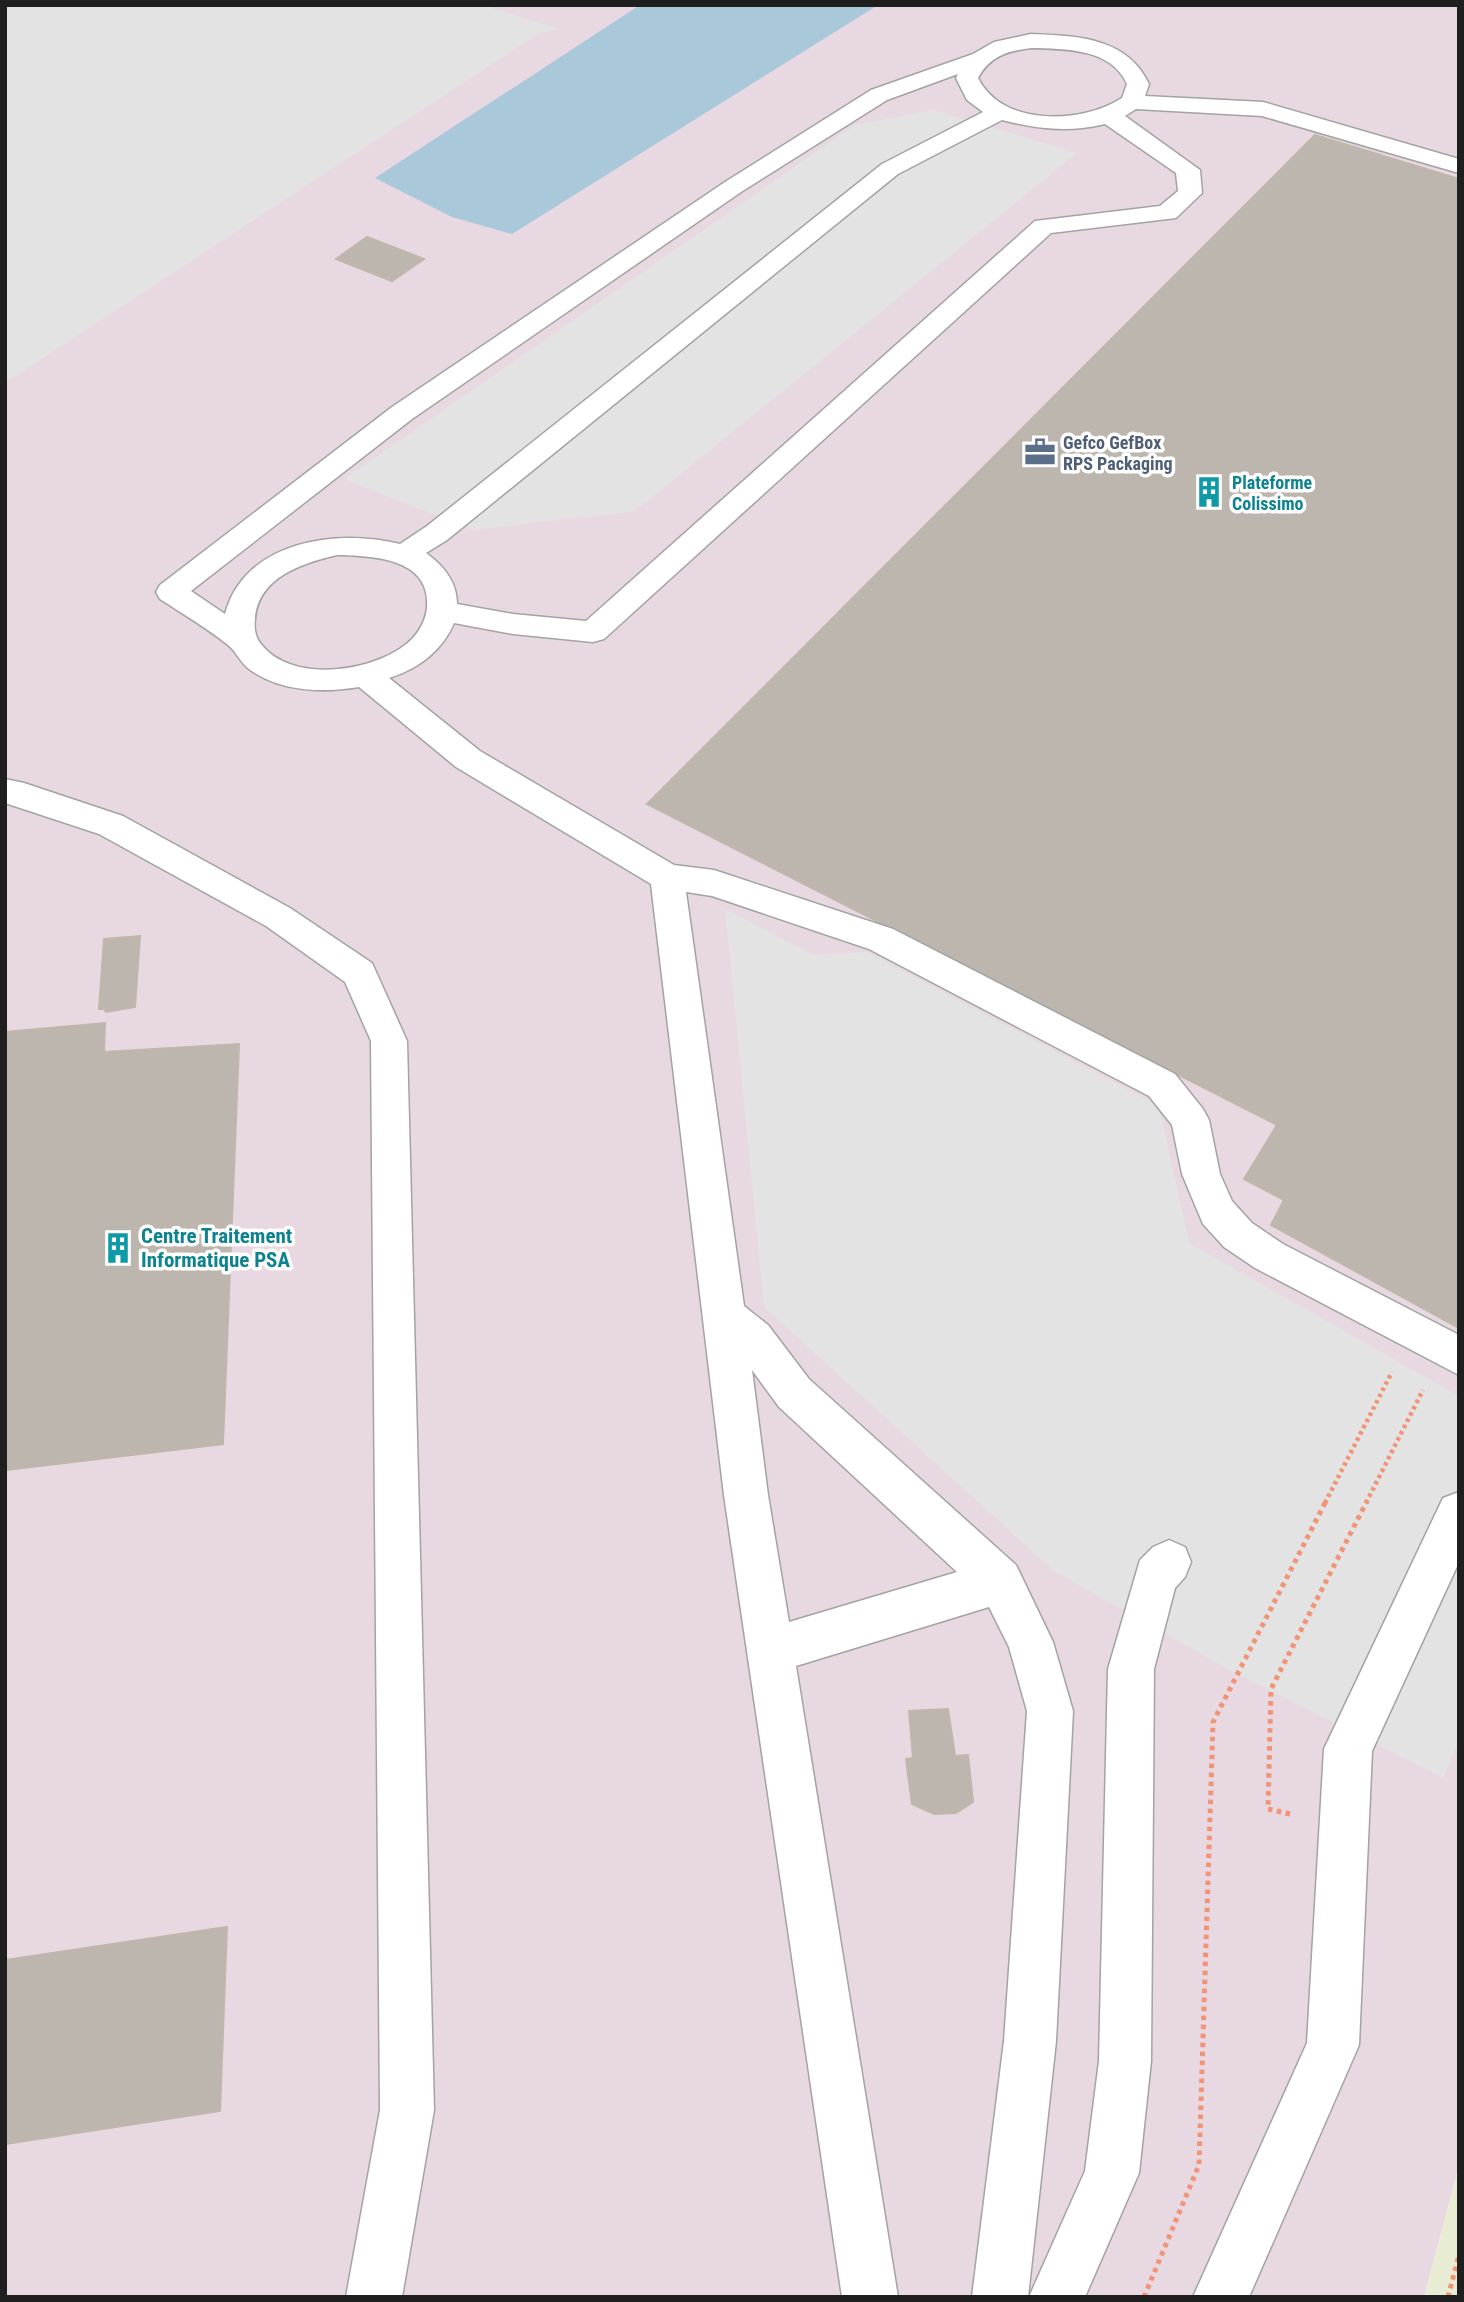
<svg xmlns="http://www.w3.org/2000/svg" width="1464" height="2302" font-family="'Roboto Condensed',sans-serif">
<style>
.industrial{fill:#e8d8e2}
.farmland{fill:#e7ecd2}
.parking{fill:#e3e3e3}
.water{fill:#a9c8da}
.building{fill:#bcb6af;stroke:#c0b6a9;stroke-width:2}
.lines{fill:none;stroke-linecap:round;stroke-linejoin:round}
.minor-casing{stroke:#a3a3a3;stroke-width:3}
.path-far1{stroke:#f09475;stroke-width:4.5;stroke-dasharray:3.5 3.5;stroke-linecap:butt}
.path{stroke:#f09475;stroke-width:5;stroke-dasharray:4.5 4.5;stroke-linecap:butt}
.minor{fill:#fff;fill-rule:evenodd}
.labels{text-anchor:middle;dominant-baseline:central;stroke-width:7;stroke-linejoin:round;paint-order:stroke}
.far-service-label{font-size:18px;font-weight:bold;fill:#4e5e75;stroke:#fff;text-anchor:start}
.far-culture-label{font-size:18px;font-weight:bold;fill:#0d838f;stroke:#fff;text-anchor:start}
.culture-label{font-size:21px;font-weight:bold;fill:#0d838f;stroke:#fff;text-anchor:start}
</style>
<rect width="100%" height="100%" fill="#efede6"/>
<path class="industrial" d="M 5,5 L 1459,5 L 1459,2165 L 1424,2297 L 5,2297 Z"/>
<path class="farmland" d="M 1459,2167 L 1459,2297 L 1425,2297 Z"/>
<path class="parking" d="M 5,5 L 483,5 L 557,29 L 538,34 L 5,383 Z
M 934,110 L 1077,153 L 635,511 L 473,530 L 344,479 L 855,125 Z
M 725,909 L 814,955 L 867,952 L 1159,1106 L 1189,1243 L 1459,1396 L 1459,1741 L 1443,1778 L 1226,1668 L 1054,1571 L 764,1307 Z"/>
<path class="water" d="M 640,5 L 878,5 L 512,234 L 452,217 L 375,178 Z"/>
<path class="building" d="M 1315,135 L 1459,179 L 1459,1328 L 1271,1225 L 1284,1200 L 1244,1179 L 1277,1125 L 647,804 Z
M 367,237 L 424,259 L 392,281 L 336,259 Z
M 140,936 L 135,1007 L 106,1012 L 104,1009 L 99,1009 L 104,939 Z
M 105,1023 L 104,1052 L 239,1044 L 223,1444 L 5,1470 L 5,1032 Z
M 948,1709 L 955,1756 L 968,1755 L 973,1802 L 956,1813 L 934,1814 L 912,1804 L 906,1759 L 913,1758 L 909,1711 Z
M 227,1927 L 220,2111 L 5,2144 L 5,1960 Z"/>
<g class="lines">
<defs>
<path id="minor" d="M 1031,34 C 1077,36 1127,37 1149,84 L 1145,96 L 1263,102 L 1459,159 L 1459,173 L 1262,116 L 1136,109 L 1125,116 L 1200,170 L 1202,193 L 1176,218 L 1051,233 L 604,639 L 593,642 L 513,634 L 454,623 C 442,651 418,669 389,678 L 480,751 L 674,865 L 714,870 L 893,929 L 1175,1074 L 1203,1109 L 1209,1120 L 1220,1174 L 1232,1201 L 1252,1223 L 1283,1244 L 1459,1335 L 1459,1375 L 1255,1268 L 1224,1247 L 1203,1224 L 1182,1174 L 1172,1125 L 1149,1096 L 869,949 L 712,896 L 686,892 L 744,1306 L 768,1325 L 809,1379 L 1016,1565 L 1053,1642 L 1073,1711 L 1056,2041 L 1028,2297 L 972,2297 L 1004,2041 L 1027,1711 L 1009,1647 L 989,1607 L 796,1666 L 898,2297 L 842,2297 L 724,1495 L 651,884 L 456,767 L 359,687 C 323,693 280,692 249,669 C 240,662 236,651 228,645 C 207,628 183,614 160,599 L 156,592 L 160,585 L 392,407 L 725,182 L 871,90 L 973,54 L 994,42 ZM 1031,48 C 1065,49 1111,48 1127,84 L 1122,98 C 1082,124 1002,127 978,78 C 990,56 1008,51 1031,48 ZM 958,74 L 956,78 L 967,100 L 983,112 L 882,164 L 427,526 L 400,544 C 337,528 244,541 225,614 L 191,591 L 412,419 L 741,192 L 887,100 ZM 1002,120 C 1037,129 1069,133 1105,124 L 1176,173 L 1178,191 L 1160,206 L 1035,221 L 586,621 L 513,614 L 457,604 C 457,582 444,566 426,553 L 447,540 L 898,174 ZM 337,555 C 369,556 425,557 427,600 C 428,616 422,628 412,639 C 379,672 292,685 261,644 C 255,637 254,627 255,619 C 258,577 303,563 337,555 ZM 752,1370 L 779,1407 L 957,1572 L 789,1622 L 768,1495 Z
M 5,779 L 24,783 L 123,816 L 290,908 L 372,963 L 407,1041 L 434,2110 L 402,2297 L 346,2297 L 380,2110 L 371,1041 L 345,982 L 266,926 L 99,834 L 5,803 Z
M 1459,1492 L 1459,1562 L 1372,1751 L 1359,2045 L 1249,2297 L 1193,2297 L 1307,2043 L 1324,1749 L 1443,1498 Z
M 1169,1540 L 1185,1547 L 1191,1562 L 1185,1577 L 1175,1588 L 1154,1669 L 1151,2061 L 1139,2173 L 1085,2297 L 1029,2297 L 1085,2171 L 1099,2061 L 1108,1669 L 1140,1560 L 1153,1547 Z"/>
</defs>
<use href="#minor" class="minor-casing"/>
<path class="path-far1" d="M 1325,1503 L 1392,1372
M 1366,1503 L 1423,1390"/>
<path class="path" d="M 1290,1814 L 1268,1809 L 1271,1689 L 1367,1501
M 1144,2297 L 1199,2165 L 1213,1722 L 1326,1501
M 1448,2297 L 1459,2255"/>
<use href="#minor" class="minor"/>
</g>
<defs>
<symbol id="office-bare" viewBox="-9 -9 18 18"><path d="M-6-3h4V-5.5h4V-3h4V5H-6ZM-1-4.5V-3h2v-1.5ZM-6 0V1H6V0Z" fill="#5c6f8a" stroke="#fff" stroke-width="2.5" paint-order="stroke"/></symbol>
<symbol id="building-bare" viewBox="-9 -9 18 18"><path d="M-4-6H4V6H1V3H-1V6H-4ZM-2.5-4.3h1.7v1.8h-1.7ZM.8-4.3h1.7v1.8H.8ZM-2.5-1h1.7V.8h-1.7ZM.8-1h1.7V.8H.8Z" fill="#0f9aa8" stroke="#fff" stroke-width="2.5" paint-order="stroke"/></symbol>
</defs>
<g fill-rule="evenodd">
<use href="#office-bare" x="1018" y="430" width="44" height="44"/>
<use href="#building-bare" x="1187" y="470" width="44" height="44"/>
<use href="#building-bare" x="96" y="1226" width="44" height="44"/>
</g>
<g class="labels">
<g class="far-service-label">
<text x="1063" y="442">Gefco GefBox<tspan x="1063" dy="21">RPS Packaging</tspan></text>
</g>
<g class="far-culture-label">
<text x="1232" y="482">Plateforme<tspan x="1232" dy="21">Colissimo</tspan></text>
</g>
<g class="culture-label">
<text x="141" y="1236">Centre Traitement<tspan x="141" dy="24">Informatique PSA</tspan></text>
</g>
</g>
<rect width="1464" height="2302" fill="none" stroke="#1f1f1f" stroke-width="14"/>
</svg>
